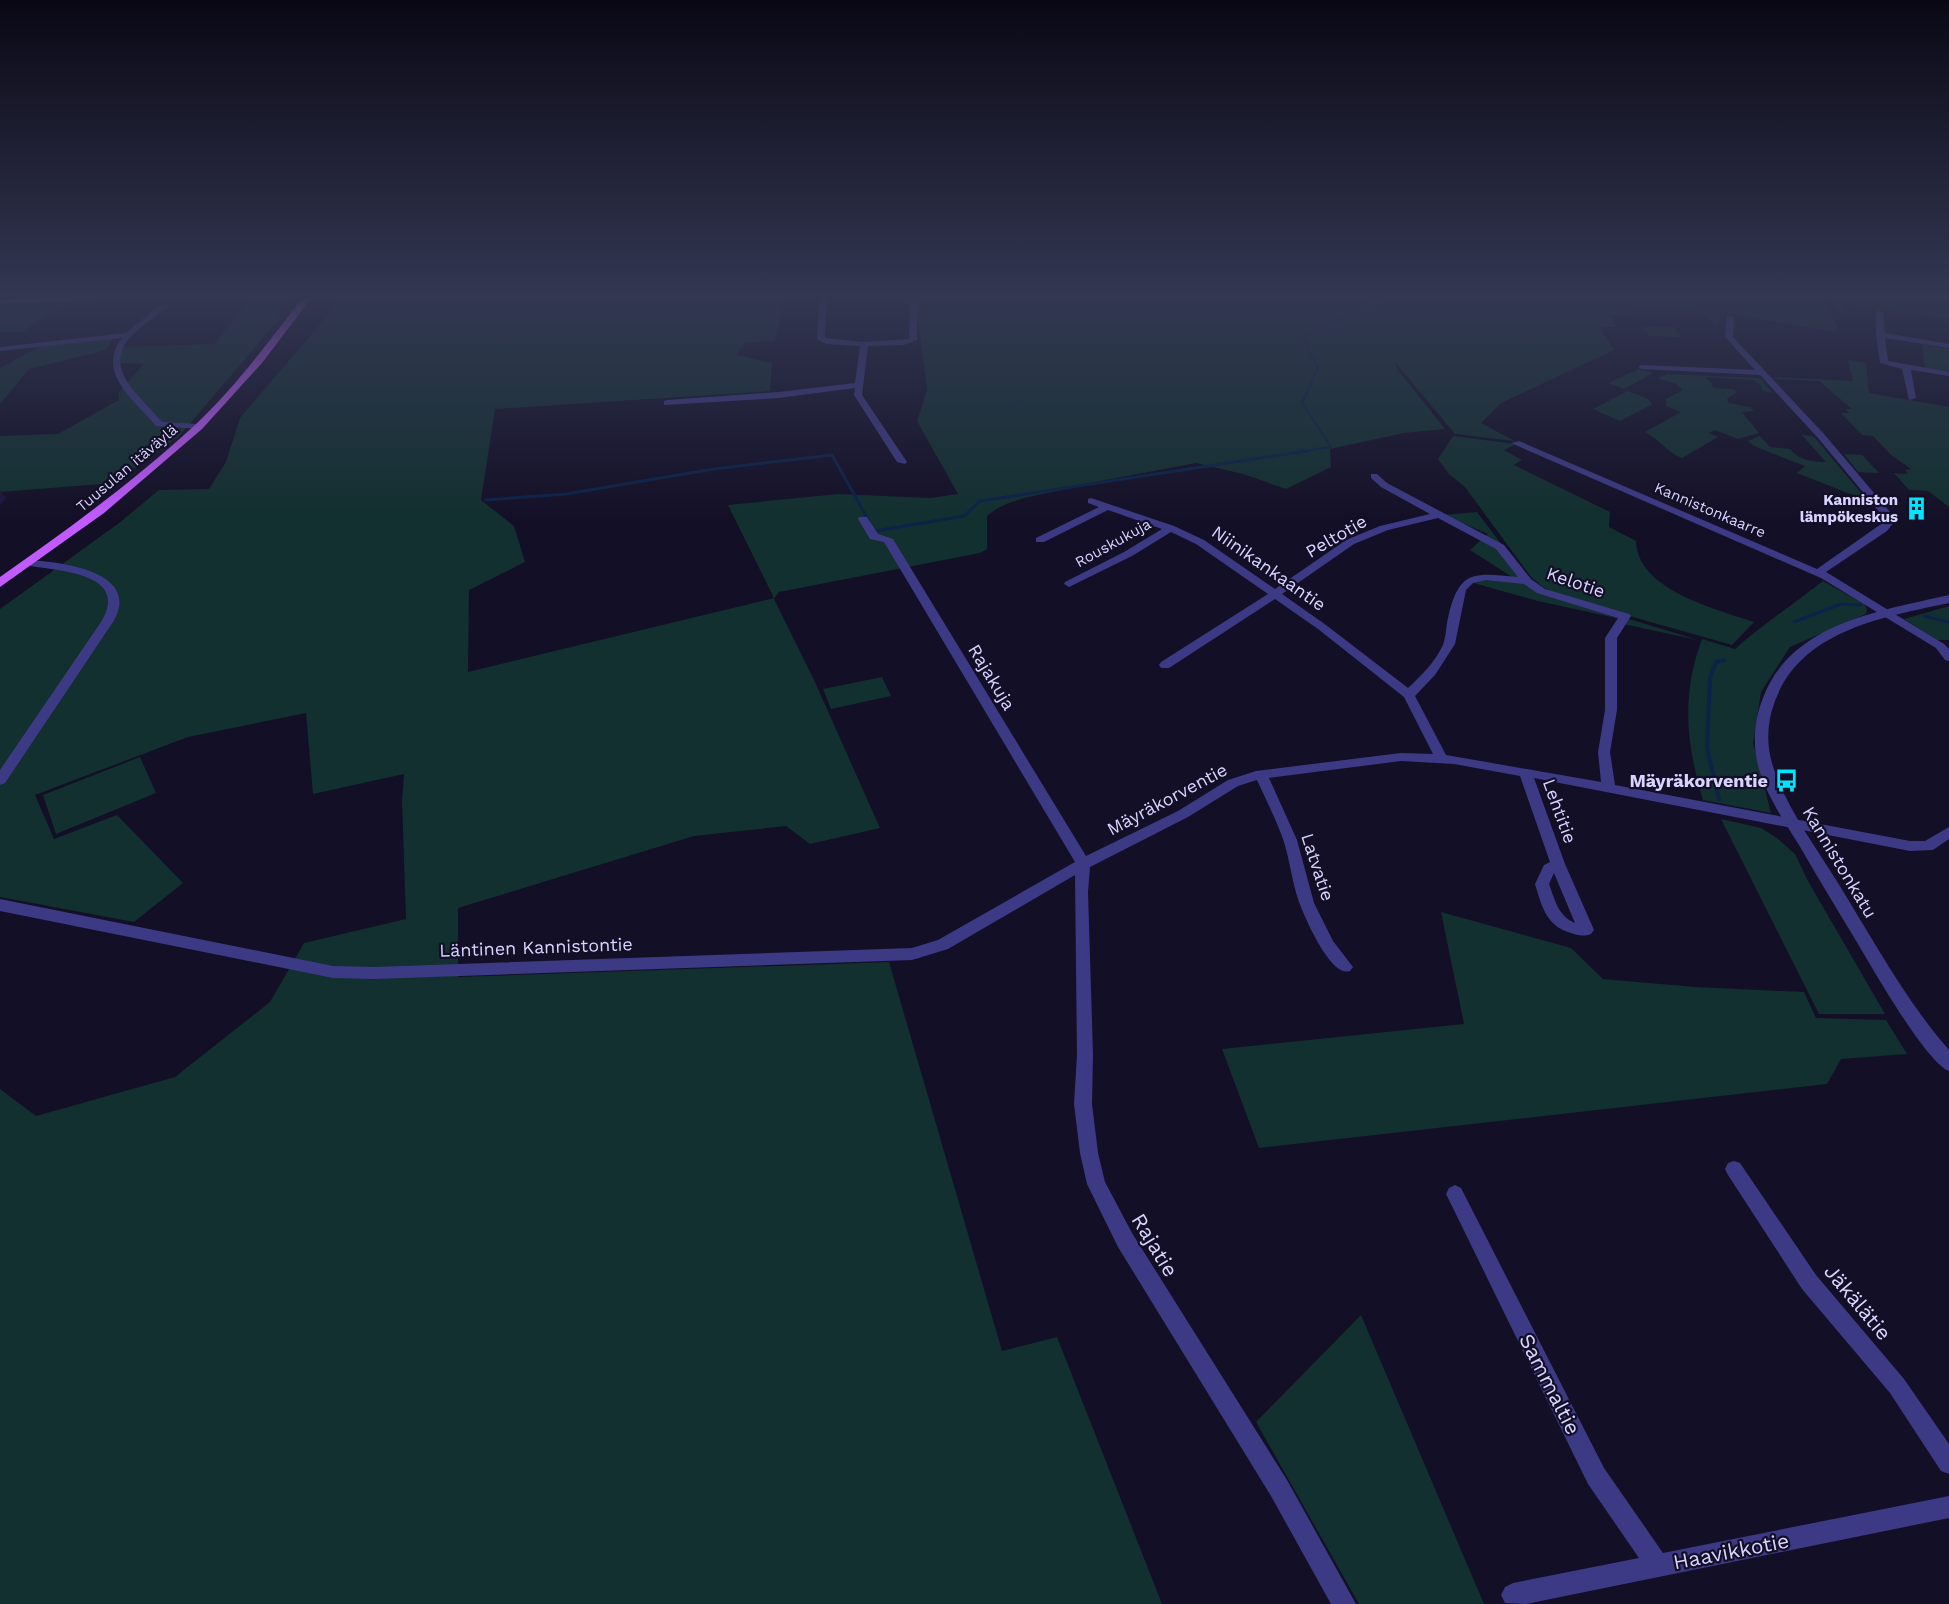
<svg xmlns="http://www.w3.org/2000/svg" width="1949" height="1604" font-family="'Work Sans',sans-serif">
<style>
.green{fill:#12302f}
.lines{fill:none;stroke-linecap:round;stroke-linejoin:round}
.stream-far2{stroke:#0c2248;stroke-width:2}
.stream-far1{stroke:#0c2248;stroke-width:3}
.stream{stroke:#0c2248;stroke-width:4}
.minor{fill:#3d3a85;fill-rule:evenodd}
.tertiary{fill:#3d3a85;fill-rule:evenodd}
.primary{fill:#c25bff;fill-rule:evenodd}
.shaded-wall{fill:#1d163a}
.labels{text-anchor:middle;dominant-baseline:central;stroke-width:4.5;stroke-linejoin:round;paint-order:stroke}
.far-street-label{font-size:15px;fill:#d9d4ff;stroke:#130f26}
.far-poi-label{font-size:15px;font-weight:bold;fill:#d9d4ff;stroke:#130f26;text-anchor:end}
.street-label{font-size:18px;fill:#d9d4ff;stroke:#130f26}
.poi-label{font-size:18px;font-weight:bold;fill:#d9d4ff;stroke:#130f26;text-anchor:end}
.near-street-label{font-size:21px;fill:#d9d4ff;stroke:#130f26}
</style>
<rect width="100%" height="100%" fill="#130f26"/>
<path class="green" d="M 287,295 L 276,314 L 281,317 L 180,435 L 115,483 L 0,492 L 0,436 L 58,434 L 119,400 L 118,393 L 144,364 L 117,363 L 122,347 L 214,344 L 252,297 Z
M 363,295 L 784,295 L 775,341 L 744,343 L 736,355 L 772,363 L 770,391 L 495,409 L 481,500 L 514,526 L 525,562 L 469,590 L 468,672 L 774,598 L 728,505 L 838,494 L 930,498 L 958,494 L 917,421 L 927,390 L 915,295 L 1816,295 L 1830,312 L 1837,327 L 1835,332 L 1720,312 L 1719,325 L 1715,324 L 1701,311 L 1628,308 L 1633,315 L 1609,314 L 1617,327 L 1599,327 L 1614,350 L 1501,403 L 1481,423 L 1515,441 L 1455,434 L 1395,362 L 1398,370 L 1445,429 L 1404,433 L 1330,449 L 1331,467 L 1286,489 L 1243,474 L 1196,463 L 1085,484 C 1054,495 1012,494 987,516 L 987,549 L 980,553 L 779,592 L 774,599 L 815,682 L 880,828 L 810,844 L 786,826 L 694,836 L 458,908 L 458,977 L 889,962 L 1002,1351 L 1057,1337 L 1162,1604 L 0,1604 L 0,1089 L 36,1116 L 175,1077 L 270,1002 L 304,943 L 406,919 L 402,801 L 404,774 L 313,794 L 306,713 L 188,737 L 35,795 L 54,839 L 117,815 L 183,883 L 134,922 L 0,897 L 0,609 L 119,523 L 159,490 L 209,489 L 226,462 L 240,418 L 340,301 Z
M 1823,295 L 1949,295 L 1949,319 L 1843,303 L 1844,317 Z
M 64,303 L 22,332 L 0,332 L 0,306 Z
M 1641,326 L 1674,327 L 1682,337 L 1649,336 Z
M 113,338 L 106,350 L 29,369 L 0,404 L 0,368 L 41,346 Z
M 1922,344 L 1949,349 L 1949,372 L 1925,368 Z
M 1848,360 L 1866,363 L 1869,393 L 1949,407 L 1949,507 L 1928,491 L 1909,490 L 1894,473 L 1908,474 L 1905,470 L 1911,469 L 1890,454 L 1873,436 L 1862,435 L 1841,413 L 1849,413 L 1846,409 L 1852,409 L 1819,381 L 1776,379 L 1772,377 L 1853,381 Z
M 1639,369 L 1653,373 L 1624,389 L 1608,383 Z
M 1668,374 L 1760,378 L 1773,393 L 1762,391 L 1761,386 L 1753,380 L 1705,377 L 1713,384 L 1711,384 L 1714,388 L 1734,389 L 1737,392 L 1727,399 L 1729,403 L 1750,407 L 1754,411 L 1742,412 L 1759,433 L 1738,439 L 1715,430 L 1709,433 L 1718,437 L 1682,458 C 1665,451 1662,441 1645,432 L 1681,412 L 1666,406 L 1666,399 L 1683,390 L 1676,384 L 1657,378 Z
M 1628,391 L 1648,399 L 1653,404 L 1620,421 L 1593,409 Z
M 1801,434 L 1814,437 L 1868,501 L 1797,473 L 1805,466 L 1754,446 L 1748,441 L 1760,436 L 1770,447 L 1790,449 C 1799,460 1812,462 1826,462 Z
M 1453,436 L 1516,444 L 1504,450 L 1522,460 L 1514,465 L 1610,512 L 1609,527 L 1636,541 C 1637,590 1716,609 1754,622 L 1732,645 L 1562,597 L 1543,587 L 1531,577 L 1465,487 L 1449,474 L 1438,459 Z
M 1844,454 L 1862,455 L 1879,473 L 1858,472 Z
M 1477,512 L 1524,574 L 1521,576 L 1557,597 L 1698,640 L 1623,624 L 1625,620 L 1538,601 L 1470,582 L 1487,578 L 1512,577 L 1470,550 L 1488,534 L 1444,515 Z
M 1823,581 L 1864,604 L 1867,609 L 1866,614 L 1790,647 L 1761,692 L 1753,743 L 1771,813 L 1703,800 C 1686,743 1681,696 1702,639 L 1735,649 C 1763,624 1794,604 1823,581 Z
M 1949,606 L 1949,640 L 1937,640 L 1904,619 Z
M 882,677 L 891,696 L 831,709 L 823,689 Z
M 140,757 L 156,793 L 56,834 L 43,795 Z
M 1721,819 L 1761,828 L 1777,838 L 1795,854 L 1808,881 L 1885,1014 L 1819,1014 Z
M 1441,912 L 1571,948 L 1603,979 L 1695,987 L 1804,992 L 1816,1018 L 1886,1020 L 1907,1054 L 1841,1059 L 1827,1084 L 1259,1148 L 1222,1049 L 1464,1024 Z
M 1361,1315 L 1484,1604 L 1359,1604 L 1256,1422 Z"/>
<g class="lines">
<path class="stream-far2" d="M 944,296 L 1000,299 L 1009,295
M 1303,336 L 1363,306 L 1403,295
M 1298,452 L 1331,447 L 1302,403 L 1318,368 L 1303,339"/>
<path class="stream-far1" d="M 486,500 L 566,494 L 714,469 L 832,455 L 869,521
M 873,528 L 875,531 L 964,516 L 980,501 L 1307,451
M 1924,616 L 1949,622
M 1794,622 L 1841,604 L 1861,605"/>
<path class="stream" d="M 1719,799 L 1707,748 L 1710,678 L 1716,662 L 1724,660"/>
<path class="minor" d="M 819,295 L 827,295 L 825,338 L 864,342 L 909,339 L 910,295 L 918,295 L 917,340 L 904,345 L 868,346 L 862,395 L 907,462 L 905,464 L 897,462 L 854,395 L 855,388 L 779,398 L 664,405 L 664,401 L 667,400 L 779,392 L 855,383 L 860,346 L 826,344 L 817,339 Z
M 162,303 L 169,305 C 158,316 143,324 132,335 C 100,369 141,396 162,422 L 198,424 L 202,427 L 201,429 L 156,426 C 135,400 95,373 122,338 L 0,351 L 0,347 L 126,333 Z
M 1876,310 L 1883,312 L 1885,333 L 1949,344 L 1949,348 L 1885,338 L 1888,361 L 1949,372 L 1949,376 L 1911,370 L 1916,398 L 1909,400 L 1902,369 L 1880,363 L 1876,335 Z
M 1727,315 L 1734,317 L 1733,337 L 1824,434 L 1891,513 L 1894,522 L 1887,531 L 1826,572 L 1944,644 L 1949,649 L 1949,661 L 1945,660 L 1936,648 L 1821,578 L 1511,443 L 1519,441 L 1817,569 L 1884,522 L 1881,514 L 1818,438 L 1760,375 L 1642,369 L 1638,367 L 1642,365 L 1755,370 L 1725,337 Z
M 1371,474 L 1377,474 L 1387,483 L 1504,545 L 1531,579 L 1545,589 L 1629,614 L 1631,616 L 1617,638 L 1617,710 L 1610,752 L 1615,785 L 1910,841 L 1925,841 L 1949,827 L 1949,839 L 1933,850 L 1910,851 L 1534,778 L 1565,864 L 1594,930 L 1591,934 C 1583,937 1576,935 1568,932 C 1546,925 1541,904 1535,884 L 1544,865 L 1550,862 L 1520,776 L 1454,764 L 1401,761 L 1269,778 L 1297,840 L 1314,903 L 1333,941 L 1353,967 L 1350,971 C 1331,978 1305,918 1299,902 C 1292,882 1290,860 1283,839 C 1276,819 1266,800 1257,780 L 1238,786 L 1188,817 L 1090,867 L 1088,892 L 1093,1055 L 1092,1104 L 1098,1153 L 1105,1182 L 1132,1233 L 1287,1480 L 1356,1604 L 1331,1604 L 1271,1496 L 1118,1247 L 1087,1184 L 1080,1153 L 1074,1104 L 1077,1055 L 1075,875 L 948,949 L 912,960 L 375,979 L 333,978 L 0,911 L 0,899 L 333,966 L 375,967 L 912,948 L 938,940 L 1075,862 L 884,542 L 870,539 L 858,519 L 859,517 L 867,517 L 878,534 L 893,539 L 1086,856 L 1178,811 L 1228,780 L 1256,771 L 1401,753 L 1433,754 L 1404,697 L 1318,629 L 1275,599 L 1169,668 L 1161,668 L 1159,665 L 1161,662 L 1268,594 L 1196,544 L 1171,532 L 1132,556 L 1069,587 L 1064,584 L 1065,582 L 1124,552 L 1162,529 L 1108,510 L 1044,542 L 1036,542 L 1036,538 L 1099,507 L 1088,503 L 1088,499 L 1091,498 L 1174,526 L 1204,540 L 1275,589 L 1346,540 L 1380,526 L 1430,514 L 1381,487 L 1371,478 ZM 1438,518 L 1496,549 L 1518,577 C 1474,573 1459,569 1448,618 C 1446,626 1446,637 1443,645 C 1435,662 1421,676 1408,688 L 1326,625 L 1282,594 L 1354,544 L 1388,530 ZM 1486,580 L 1524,584 L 1537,593 L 1618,618 L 1605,638 L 1605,710 L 1598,752 L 1601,782 L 1446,755 L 1415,696 L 1435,675 L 1455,644 L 1466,590 L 1473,583 ZM 1554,873 L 1575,923 C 1558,916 1555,900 1549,884 Z
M 29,560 C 60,562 143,571 113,622 L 5,783 L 0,785 L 0,770 L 101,622 C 132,571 53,571 25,565 L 24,563 Z
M 1734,1161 L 1740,1163 L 1816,1275 L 1904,1379 L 1949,1444 L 1949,1474 L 1941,1471 L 1890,1393 L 1802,1289 L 1728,1175 L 1725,1169 L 1728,1163 Z
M 1455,1185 L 1461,1188 L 1604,1468 L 1663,1553 L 1949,1496 L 1949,1518 L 1526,1604 L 1505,1603 L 1501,1595 L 1505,1587 L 1513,1583 L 1639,1558 L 1588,1484 L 1449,1200 L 1446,1194 L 1449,1188 Z"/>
<path class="tertiary" d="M 1949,595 L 1949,603 C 1884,617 1801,630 1775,701 C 1766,724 1766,749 1775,772 C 1789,812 1816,847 1838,883 C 1872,938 1906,1001 1949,1050 L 1949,1071 C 1926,1063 1870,964 1855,939 C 1836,908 1817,876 1799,845 C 1784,821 1767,796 1759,769 C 1752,745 1754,720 1763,698 C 1791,623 1880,611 1949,595 Z"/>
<path class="primary" d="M 78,295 L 128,295 L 124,297 L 0,304 L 0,300 Z
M 309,295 L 318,295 L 306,305 L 262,363 L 202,429 L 104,513 L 0,587 L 0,577 C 67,530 133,482 194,426 C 234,389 267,344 300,301 Z"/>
</g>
<path class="shaded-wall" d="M 0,490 L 6,498 L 0,506 Z"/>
<linearGradient id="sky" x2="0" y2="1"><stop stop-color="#0a0815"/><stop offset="0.57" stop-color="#333752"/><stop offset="1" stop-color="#333752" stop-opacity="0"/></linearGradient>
<rect width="1949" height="520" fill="url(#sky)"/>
<defs>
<symbol id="building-bare" viewBox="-9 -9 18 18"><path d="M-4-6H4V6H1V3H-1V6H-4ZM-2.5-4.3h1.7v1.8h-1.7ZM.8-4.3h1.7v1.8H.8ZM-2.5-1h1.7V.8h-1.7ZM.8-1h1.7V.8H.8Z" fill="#00e5ff" stroke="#130f26" stroke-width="2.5" paint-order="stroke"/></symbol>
<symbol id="bus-bare" viewBox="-9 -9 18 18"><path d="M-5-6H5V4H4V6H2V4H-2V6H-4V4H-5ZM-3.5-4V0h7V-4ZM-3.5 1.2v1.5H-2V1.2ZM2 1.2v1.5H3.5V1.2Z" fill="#00e5ff" stroke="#130f26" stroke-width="2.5" paint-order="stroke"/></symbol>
</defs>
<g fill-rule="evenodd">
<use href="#building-bare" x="1900" y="492" width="33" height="33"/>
<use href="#bus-bare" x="1770" y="764" width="33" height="33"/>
</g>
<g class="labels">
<g class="far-street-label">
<text transform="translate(127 468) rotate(-40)">Tuusulan itäväylä</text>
<text transform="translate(1710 510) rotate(23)">Kannistonkaarre</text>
<text transform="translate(1113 543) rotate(-29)">Rouskukuja</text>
</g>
<g class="far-poi-label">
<text x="1898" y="500">Kanniston<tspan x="1898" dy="17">lämpökeskus</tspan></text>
</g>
<g class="street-label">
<text transform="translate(1336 536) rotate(-30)">Peltotie</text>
<text transform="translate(1269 568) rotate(35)">Niinikankaantie</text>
<text transform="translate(1576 582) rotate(19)">Kelotie</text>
<text transform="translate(992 677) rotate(59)">Rajakuja</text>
<text transform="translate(1167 799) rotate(-28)">Mäyräkorventie</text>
<text transform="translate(1560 811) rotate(70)">Lehtitie</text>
<text transform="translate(1840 862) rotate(59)">Kannistonkatu</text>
<text transform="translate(1318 867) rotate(72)">Latvatie</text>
<text transform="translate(536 947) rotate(-2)">Läntinen Kannistontie</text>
</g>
<g class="poi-label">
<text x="1768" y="780">Mäyräkorventie</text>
</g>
<g class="near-street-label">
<text transform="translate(1155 1245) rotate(59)">Rajatie</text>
<text transform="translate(1858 1302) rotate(50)">Jäkälätie</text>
<text transform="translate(1550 1384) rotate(63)">Sammaltie</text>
<text transform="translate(1731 1551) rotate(-11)">Haavikkotie</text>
</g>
</g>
</svg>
